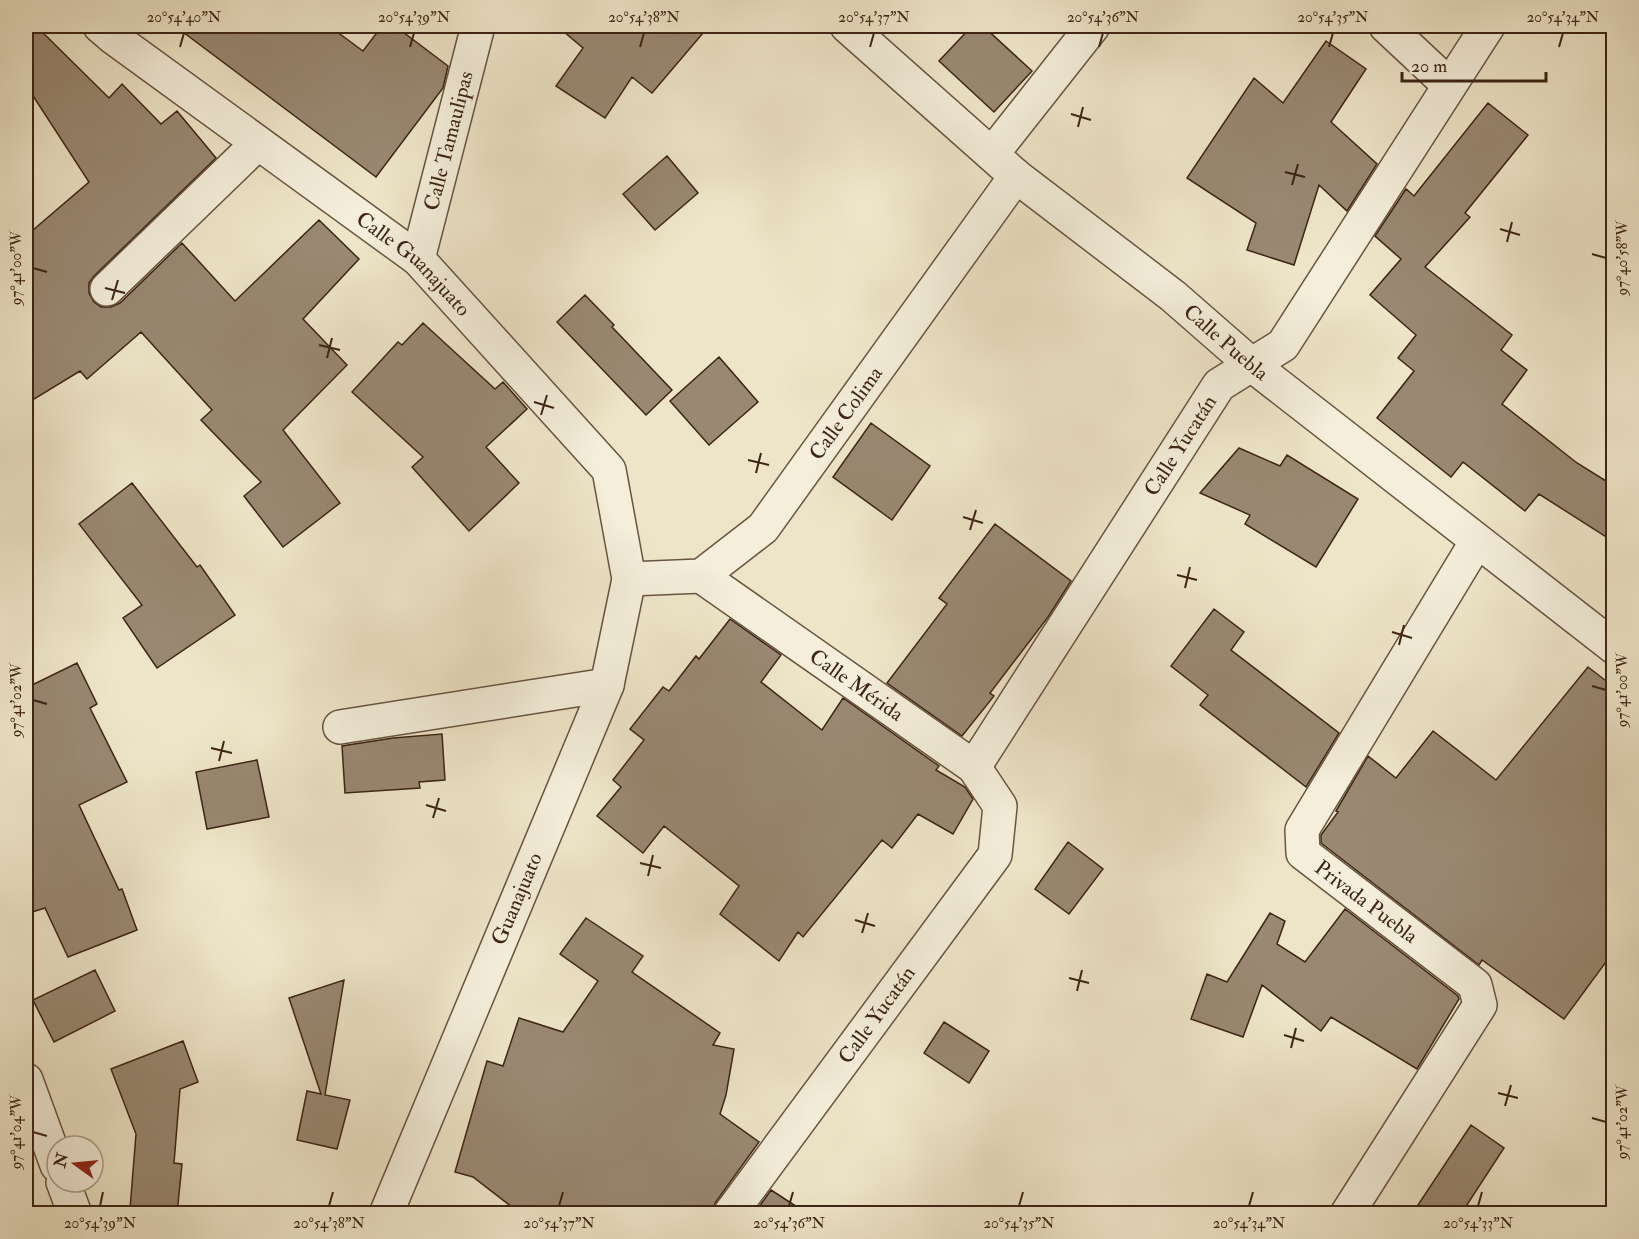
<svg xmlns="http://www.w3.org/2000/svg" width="1639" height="1239" font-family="'IM FELL Double Pica',serif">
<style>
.building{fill:#998872;stroke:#3d2414;stroke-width:1.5}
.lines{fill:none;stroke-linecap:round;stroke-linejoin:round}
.minor-casing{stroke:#695441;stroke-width:36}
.minor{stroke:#f4eedb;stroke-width:33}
.ticks{fill:none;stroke:#3d2414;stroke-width:2}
.labels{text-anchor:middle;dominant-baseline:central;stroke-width:4.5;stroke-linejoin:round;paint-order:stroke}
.street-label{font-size:21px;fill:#3d2414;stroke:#f4eedb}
.neatline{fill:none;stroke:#3d2414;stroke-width:2}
.ticks-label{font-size:15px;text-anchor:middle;fill:#3d2414}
</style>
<rect width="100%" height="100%" fill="#eee5c8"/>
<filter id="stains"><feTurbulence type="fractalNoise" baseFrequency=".00333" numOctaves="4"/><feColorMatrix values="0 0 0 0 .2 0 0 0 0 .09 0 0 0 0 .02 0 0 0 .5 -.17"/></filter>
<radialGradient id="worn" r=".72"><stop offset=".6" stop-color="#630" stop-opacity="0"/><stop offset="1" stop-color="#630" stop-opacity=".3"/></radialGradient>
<path class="building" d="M 26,26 L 36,26 L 109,98 L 122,84 L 161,124 L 177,111 L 216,158 L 94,276 L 89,283 L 89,293 L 94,302 L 101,307 L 111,307 L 120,303 L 182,243 L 235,301 L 319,220 L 359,259 L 303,319 L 347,365 L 283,430 L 340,503 L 283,547 L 244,496 L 261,482 L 201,420 L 212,410 L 141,332 L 87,379 L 80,371 L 26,404 L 26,236 L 89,182 L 26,85 Z
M 175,26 L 329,26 L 363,51 L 382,26 L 395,26 L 448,66 L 443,88 L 376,177 Z
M 557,26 L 709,26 L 652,93 L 632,77 L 605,118 L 556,86 L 583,48 Z
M 972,26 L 983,26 L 1032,71 L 994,112 L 939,61 Z
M 1326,41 L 1366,69 L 1331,122 L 1377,164 L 1347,211 L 1319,185 L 1294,265 L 1247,250 L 1256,223 L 1187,178 L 1254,78 L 1283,103 Z
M 1488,103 L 1528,135 L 1465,213 L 1470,217 L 1425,267 L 1512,335 L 1501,350 L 1527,370 L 1502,404 L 1577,463 L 1614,486 L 1614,542 L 1539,494 L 1525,511 L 1463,462 L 1451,477 L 1377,418 L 1414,371 L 1398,358 L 1416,335 L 1370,295 L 1401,259 L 1375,236 L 1406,189 L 1414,196 Z
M 667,156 L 698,193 L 655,230 L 623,194 Z
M 585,295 L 614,325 L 612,327 L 672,390 L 646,415 L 557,322 Z
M 423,323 L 495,389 L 503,382 L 527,409 L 486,447 L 519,483 L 469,531 L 412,467 L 423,457 L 352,392 L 398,342 L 402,345 Z
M 719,357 L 758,402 L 709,445 L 670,401 Z
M 871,423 L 930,466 L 892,520 L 833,477 Z
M 1239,448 L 1280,466 L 1287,455 L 1358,499 L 1316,567 L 1245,524 L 1250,515 L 1200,493 Z
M 132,483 L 197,567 L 200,565 L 235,615 L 157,668 L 123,618 L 142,605 L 79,524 Z
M 995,524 L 1071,581 L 1048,617 L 990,693 L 994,696 L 962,736 L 887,683 L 947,604 L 939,598 Z
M 1214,609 L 1244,632 L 1231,650 L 1339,733 L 1306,787 L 1200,705 L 1208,695 L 1171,666 Z
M 730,619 L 781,655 L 761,682 L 822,730 L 843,698 L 939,766 L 936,770 L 965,787 L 973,799 L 953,834 L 918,814 L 892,848 L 882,840 L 803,937 L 798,932 L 779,961 L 720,914 L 739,886 L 664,826 L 643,853 L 597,816 L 621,787 L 613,780 L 644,740 L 630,729 L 663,687 L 669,691 L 696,656 L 699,659 Z
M 77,663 L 97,704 L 90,708 L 127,782 L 79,805 L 119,890 L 122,889 L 137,930 L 68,957 L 45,908 L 26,914 L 26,688 Z
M 1588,667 L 1614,687 L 1614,951 L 1564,1019 L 1482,960 L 1479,965 L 1321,843 L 1321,835 L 1338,812 L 1336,811 L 1368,756 L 1396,778 L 1433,731 L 1496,780 Z
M 442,734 L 445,780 L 419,782 L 420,788 L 345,793 L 342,746 L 393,738 Z
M 257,760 L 269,817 L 207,829 L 196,772 Z
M 1068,842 L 1103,869 L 1069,914 L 1035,889 Z
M 1345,909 L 1458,996 L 1459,999 L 1417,1069 L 1331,1017 L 1321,1031 L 1262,985 L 1243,1037 L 1191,1019 L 1207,974 L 1227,982 L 1270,913 L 1285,921 L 1277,944 L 1305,962 Z
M 586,918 L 643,956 L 632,972 L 720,1033 L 713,1045 L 734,1049 L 726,1095 L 720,1114 L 759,1142 L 715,1203 L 712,1214 L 521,1214 L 473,1177 L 455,1172 L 487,1061 L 503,1066 L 519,1018 L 563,1032 L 598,981 L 560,954 Z
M 95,970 L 115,1011 L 54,1042 L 33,1000 Z
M 344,980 L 325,1095 L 350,1100 L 337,1149 L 297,1140 L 307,1091 L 321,1094 L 289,998 Z
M 944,1022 L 989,1051 L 969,1083 L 924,1053 Z
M 183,1041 L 198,1082 L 180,1089 L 174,1163 L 182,1164 L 177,1214 L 130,1209 L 136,1134 L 111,1069 Z
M 1471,1125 L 1504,1148 L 1461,1214 L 1412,1214 Z
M 771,1190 L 808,1214 L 754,1214 Z"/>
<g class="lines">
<defs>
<g id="minor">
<path id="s1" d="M 100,26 L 114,38 L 418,259 L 609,470 L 629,579 L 607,685 L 386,1214"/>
<path id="s2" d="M 847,26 L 1016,176 L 1173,296 L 1252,365 L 1614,647"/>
<path d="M 1386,26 L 1449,85"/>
<path d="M 992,154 L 1093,26"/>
<path id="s3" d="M 418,259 L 478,26"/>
<path d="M 107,289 L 258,143"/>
<path id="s4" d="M 701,576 L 974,767 L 1000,806 L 995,855 L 730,1214"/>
<path id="s5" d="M 629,579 L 701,576 L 763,528 L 1016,176"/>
<path d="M 340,727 L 607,685"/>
<path id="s6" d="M 974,767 L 1219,385 L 1283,345 L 1488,26"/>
<path d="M 26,1080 L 57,1165"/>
<path d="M 63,1182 L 75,1214"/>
<path d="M 1347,1214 L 1480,1005 L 1475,985 L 1303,853 L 1302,830 L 1477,541"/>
</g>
</defs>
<use href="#minor" class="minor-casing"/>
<use href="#minor" class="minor"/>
</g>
<path class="ticks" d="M 180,47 L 184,33M 410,47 L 414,33M 640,47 L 644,33M 870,47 L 874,33M 1099,47 L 1103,33M 1329,47 L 1333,33M 1559,47 L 1563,33M 1071,114 L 1091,120M 1078,127 L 1083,107M 1285,172 L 1305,177M 1292,185 L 1298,164M 1500,229 L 1520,235M 1507,242 L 1512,222M 1592,254 L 1606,258M 33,268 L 47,272M 105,288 L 125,293M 112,300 L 118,280M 319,345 L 340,350M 327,358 L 332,338M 534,402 L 554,408M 541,415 L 547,395M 748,460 L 769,465M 756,473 L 761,453M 963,517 L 983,523M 970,530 L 976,510M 1177,575 L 1197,580M 1185,588 L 1190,567M 1392,632 L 1412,638M 1399,645 L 1404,625M 1592,686 L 1606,690M 33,700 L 47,704M 211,748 L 232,753M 219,761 L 224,741M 426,805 L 446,811M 433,818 L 439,798M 640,863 L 661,868M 648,876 L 653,855M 855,920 L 875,926M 862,933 L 868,913M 1069,978 L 1089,983M 1077,991 L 1082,970M 1284,1035 L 1304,1041M 1291,1048 L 1296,1028M 1498,1093 L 1518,1098M 1505,1106 L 1511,1085M 1592,1118 L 1606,1122M 33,1132 L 47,1136M 100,1206 L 103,1192M 329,1206 L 333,1192M 559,1206 L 563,1192M 789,1206 L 793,1192M 1019,1206 L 1023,1192M 1249,1206 L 1253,1192M 1478,1206 L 1482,1192"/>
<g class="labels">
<g class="street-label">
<text stroke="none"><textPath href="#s3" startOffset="122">Calle Tamaulipas</textPath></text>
<text stroke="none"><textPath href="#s1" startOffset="394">Calle Guanajuato</textPath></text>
<text stroke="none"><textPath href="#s2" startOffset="494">Calle Puebla</textPath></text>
<text stroke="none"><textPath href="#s5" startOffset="292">Calle Colima</textPath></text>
<text stroke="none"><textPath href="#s6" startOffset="382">Calle Yucatán</textPath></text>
<text stroke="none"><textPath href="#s4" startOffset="190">Calle Mérida</textPath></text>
<text transform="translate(517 899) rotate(-67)">Guanajuato</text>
<text transform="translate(1366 902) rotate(37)">Privada Puebla</text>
<text transform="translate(877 1015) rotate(-54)">Calle Yucatán</text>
</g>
</g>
<rect width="1639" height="1239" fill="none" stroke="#eee5c8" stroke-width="66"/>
<g transform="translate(75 1164) rotate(285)"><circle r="28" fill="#f4eedb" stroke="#ab9d8b" stroke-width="1.5"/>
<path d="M0-4.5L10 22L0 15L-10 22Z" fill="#8f2418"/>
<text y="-9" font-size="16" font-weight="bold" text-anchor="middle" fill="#3d2414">N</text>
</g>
<path d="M1402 72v9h144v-9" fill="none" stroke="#3d2414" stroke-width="3"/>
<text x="1411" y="72" font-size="18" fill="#3d2414" stroke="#f4eedb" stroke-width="4.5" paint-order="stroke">20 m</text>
<rect x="33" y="33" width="1573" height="1173" class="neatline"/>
<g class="ticks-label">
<text x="184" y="22">20°54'40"N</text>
<text x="414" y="22">20°54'39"N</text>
<text x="644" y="22">20°54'38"N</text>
<text x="874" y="22">20°54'37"N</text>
<text x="1103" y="22">20°54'36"N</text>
<text x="1333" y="22">20°54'35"N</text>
<text x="1563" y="22">20°54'34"N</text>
<text transform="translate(1622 258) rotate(-90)" y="5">97°40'58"W</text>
<text transform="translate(16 268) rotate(-90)" y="5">97°41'00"W</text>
<text transform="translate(1622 690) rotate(-90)" y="5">97°41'00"W</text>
<text transform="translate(16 700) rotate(-90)" y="5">97°41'02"W</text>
<text transform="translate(1622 1122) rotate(-90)" y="5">97°41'02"W</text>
<text transform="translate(16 1132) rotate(-90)" y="5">97°41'04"W</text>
<text x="100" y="1228">20°54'39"N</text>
<text x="329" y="1228">20°54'38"N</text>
<text x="559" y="1228">20°54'37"N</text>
<text x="789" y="1228">20°54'36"N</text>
<text x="1019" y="1228">20°54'35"N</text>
<text x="1249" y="1228">20°54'34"N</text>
<text x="1478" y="1228">20°54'33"N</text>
</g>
<rect width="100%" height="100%" filter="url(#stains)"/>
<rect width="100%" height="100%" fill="url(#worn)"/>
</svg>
